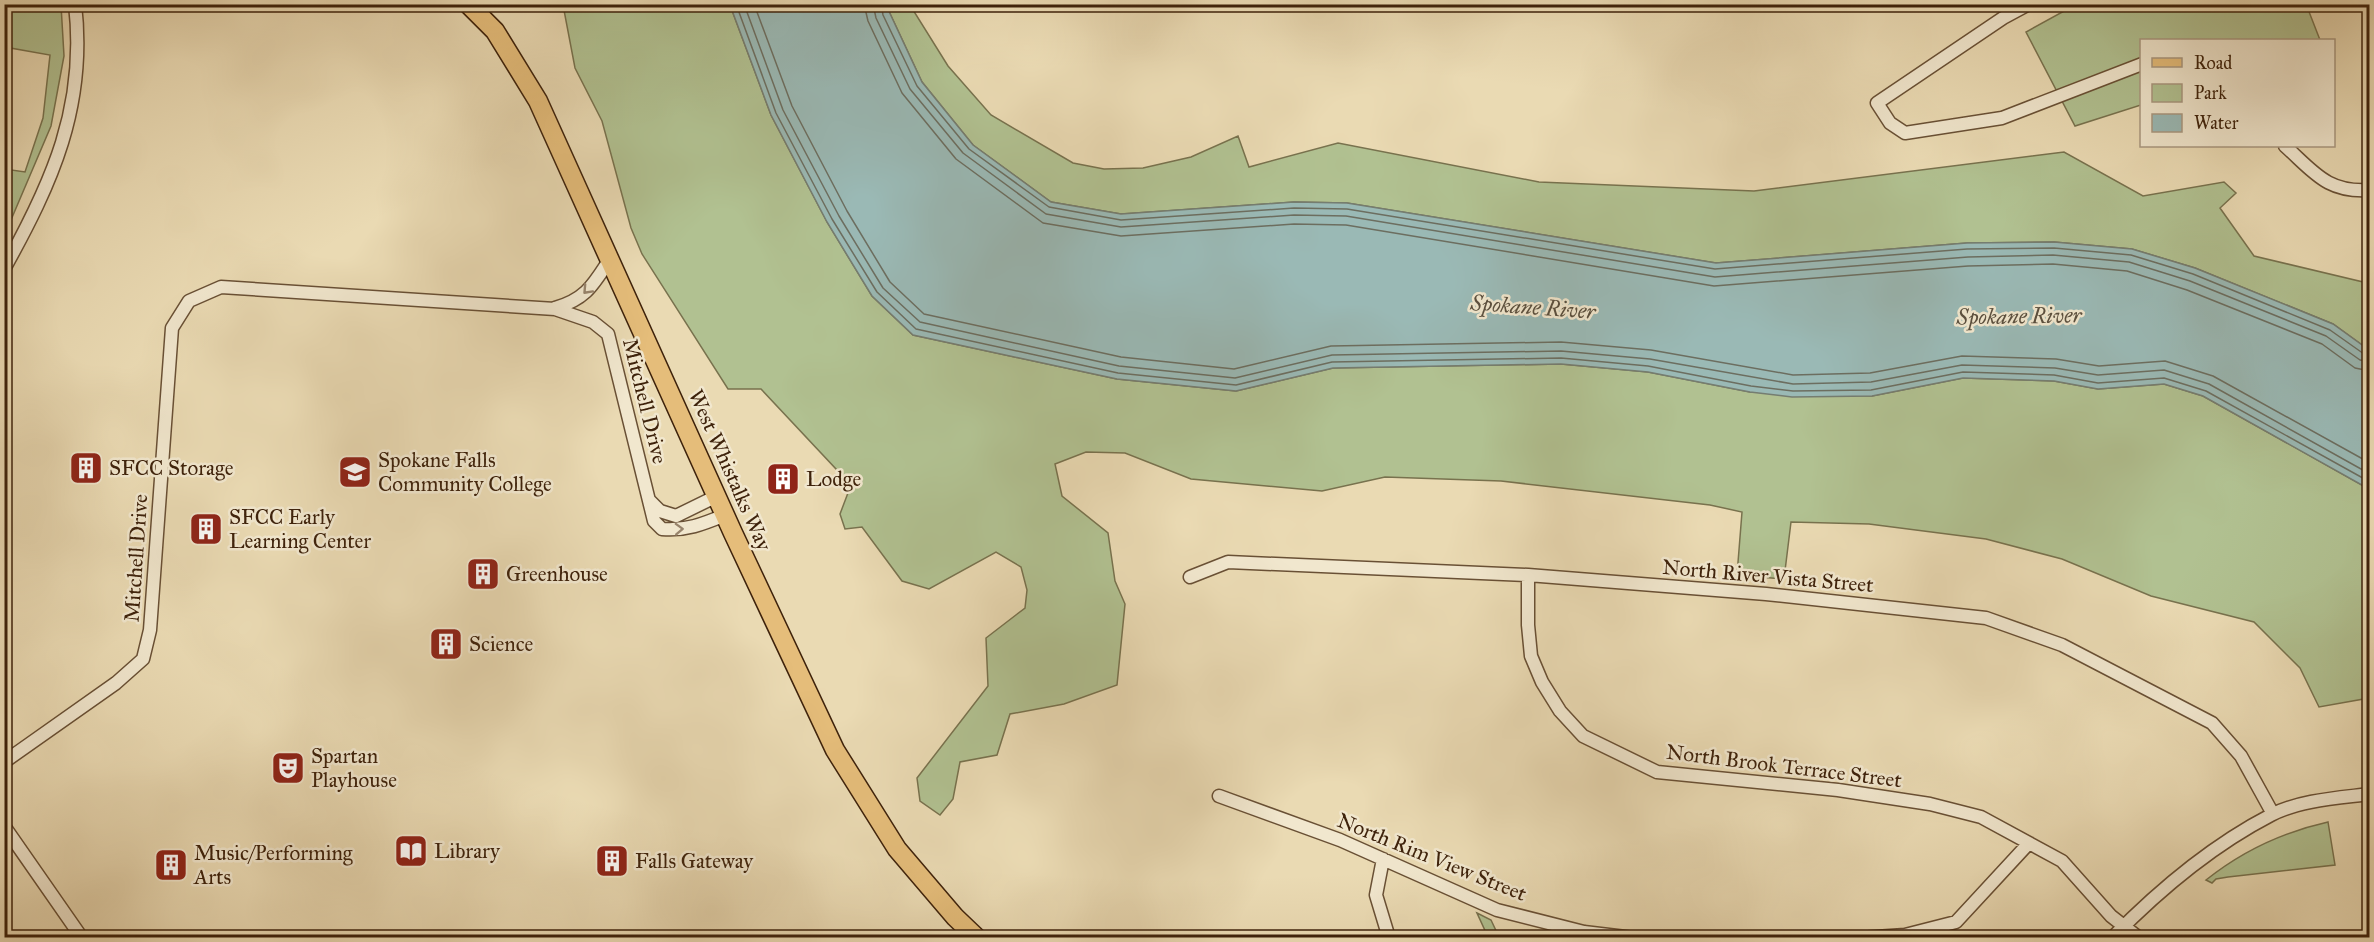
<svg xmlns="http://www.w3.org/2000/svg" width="2374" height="942" font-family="'IM FELL Great Primer',serif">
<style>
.green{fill:#b1c191;stroke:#78724e;stroke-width:1.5}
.water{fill:#9ab9b5;stroke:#757d71;stroke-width:1.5}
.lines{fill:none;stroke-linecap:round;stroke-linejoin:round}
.shore{stroke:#6c6e60;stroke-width:1.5}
.minor-casing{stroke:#695035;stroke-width:15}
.primary-casing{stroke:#3e220b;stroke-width:21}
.minor{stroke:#f1e7ce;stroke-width:12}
.primary{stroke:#e5bd7a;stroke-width:18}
.oneway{stroke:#98846c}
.labels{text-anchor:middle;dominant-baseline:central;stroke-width:5;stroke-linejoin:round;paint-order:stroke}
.street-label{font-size:21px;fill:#3e220b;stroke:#f1e7ce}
.poi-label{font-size:21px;fill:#3e220b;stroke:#f1e7ce;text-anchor:start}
.water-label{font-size:22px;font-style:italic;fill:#5a4f3e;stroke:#f1e7ce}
</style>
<rect width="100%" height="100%" fill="#eadab3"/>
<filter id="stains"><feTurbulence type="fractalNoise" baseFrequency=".00333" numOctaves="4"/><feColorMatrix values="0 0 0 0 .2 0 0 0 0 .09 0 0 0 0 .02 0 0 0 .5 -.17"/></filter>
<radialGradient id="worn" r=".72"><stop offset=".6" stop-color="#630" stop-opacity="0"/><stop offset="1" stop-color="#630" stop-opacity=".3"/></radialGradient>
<path class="green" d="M 5,4 L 61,5 L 64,56 L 51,126 L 5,234 L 5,169 L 25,172 L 43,118 L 50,55 L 5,47 Z
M 2306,4 L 2320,40 L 2142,40 L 2141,105 L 2075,126 L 2026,32 L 2075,5 Z
M 563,5 L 730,5 L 771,115 L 827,222 L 872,296 L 913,335 L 1117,379 L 1236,391 L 1333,368 L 1561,364 L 1648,372 L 1750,392 L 1872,396 L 1963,378 L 2054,381 L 2098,389 L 2164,384 L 2203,396 L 2369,489 L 2369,698 L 2319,707 L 2300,668 L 2254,622 L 2151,596 L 2062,559 L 1986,539 L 1869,524 L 1791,522 L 1784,579 L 1737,575 L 1742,512 L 1710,505 L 1501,481 L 1385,477 L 1322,491 L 1191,479 L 1125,453 L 1086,452 L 1055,464 L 1062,496 L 1108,533 L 1115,581 L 1125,604 L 1117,685 L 1064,704 L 1010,714 L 997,755 L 960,762 L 953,799 L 940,815 L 920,801 L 917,778 L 988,686 L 986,638 L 1025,608 L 1027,590 L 1021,567 L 996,552 L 929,589 L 902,581 L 862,527 L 845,529 L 840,514 L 851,485 L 761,389 L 728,389 L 642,254 L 631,228 L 602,121 L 575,68 Z
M 886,5 L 910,5 L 948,66 L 991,115 L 1073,163 L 1104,169 L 1143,168 L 1191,157 L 1238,136 L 1249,167 L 1338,143 L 1539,182 L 1754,191 L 2064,152 L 2143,196 L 2224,182 L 2236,193 L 2220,208 L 2254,256 L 2363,282 L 2369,293 L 2369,350 L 2333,324 L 2195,268 L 2132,249 L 2054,242 L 1967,243 L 1716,263 L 1347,203 L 1294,202 L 1121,214 L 1051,202 L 973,145 L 922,82 Z
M 2328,822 L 2335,865 L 2228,877 L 2216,879 L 2212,883 L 2206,880 C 2241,852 2283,832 2328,822 Z
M 1477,913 L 1491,920 L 1499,937 L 1488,937 Z"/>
<path class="water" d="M 730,5 L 886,5 L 922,82 L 973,145 L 1051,202 L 1121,214 L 1294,202 L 1347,203 L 1716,263 L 1967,243 L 2054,242 L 2132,249 L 2195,268 L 2333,324 L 2369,350 L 2369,489 L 2203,396 L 2164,384 L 2098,389 L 2054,381 L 1963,378 L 1872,396 L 1792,397 L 1750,392 L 1648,372 L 1561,364 L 1333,368 L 1236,391 L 1117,379 L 913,335 L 872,296 L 827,222 L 771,115 Z"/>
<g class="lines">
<path class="shore" d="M 736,4 L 776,113 L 832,219 L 877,292 L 916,329 L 1118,373 L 1236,385 L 1332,362 L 1561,358 L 1648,366 L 1751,386 L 1793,391 L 1871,390 L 1963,372 L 2054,375 L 2098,383 L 2164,378 L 2206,391 L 2370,482
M 744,4 L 783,110 L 839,216 L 883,288 L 920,322 L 1119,366 L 1235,378 L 1332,355 L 1561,351 L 1650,359 L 1793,384 L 1871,382 L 1962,365 L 2055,368 L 2098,375 L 2164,370 L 2209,384 L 2370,474
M 754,4 L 792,106 L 847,211 L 890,282 L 924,314 L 1121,357 L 1234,369 L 1331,346 L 1561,342 L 1651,350 L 1793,375 L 1870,373 L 1962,356 L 2056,359 L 2099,366 L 2165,361 L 2213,376 L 2370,463
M 864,4 L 868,21 L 902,93 L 956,159 L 1043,223 L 1121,236 L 1294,224 L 1346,225 L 1714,286 L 1968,266 L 2053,264 L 2127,271 L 2187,290 L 2322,344 L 2355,368 L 2370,371
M 873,4 L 876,18 L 910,89 L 963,153 L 1046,214 L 1121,227 L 1294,215 L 1346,216 L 1715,277 L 1968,257 L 2053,255 L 2129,262 L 2190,281 L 2326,336 L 2360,360 L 2370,362
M 881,4 L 883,15 L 917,86 L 969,149 L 1049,207 L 1121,220 L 1294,208 L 1347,209 L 1715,269 L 1967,249 L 2054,248 L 2131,255 L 2193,274 L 2330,330 L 2364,354 L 2370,355"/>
<defs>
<path id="minor" d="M 2029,4 L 2003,18 L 1877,103 L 1890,123 L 1905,133 L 2002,118 L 2142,64
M 2285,146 C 2314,172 2327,193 2370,190
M 4,269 C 52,183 87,106 75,4
M 555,308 C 586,299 593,285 610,259
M 650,501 L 660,511 L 676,516 L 717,496
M 1528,575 L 1528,625 L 1531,656 L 1542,682 L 1560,711 L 1583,736 L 1657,772 L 1838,790 L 1930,804 L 1981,817 L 2062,861 L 2111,916 L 2139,938
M 1190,577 L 1228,562 L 1528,575 L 1766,594 L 1986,618 L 2062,645 L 2212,723 L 2241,756 L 2273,814
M 4,762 L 116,683 L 143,659 L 150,630 L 172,328 L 189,301 L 221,287 L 555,309 L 593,322 L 608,334 L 654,521 L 662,529 C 686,531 703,524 725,515
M 1219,796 L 1340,840 L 1497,910 L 1584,932 L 1634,938
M 4,826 L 82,938
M 1383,859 L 1376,895 L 1389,938
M 1860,938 L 1905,935 L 1956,922 L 2029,843
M 2112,938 C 2158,891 2213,845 2271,815 C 2300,800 2338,798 2370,794"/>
<path id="primary" d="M 468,4 L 495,31 L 538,101 L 733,533 L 835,750 L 897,849 L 955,917 L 977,938"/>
</defs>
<use href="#minor" class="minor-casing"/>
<use href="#primary" class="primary-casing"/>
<use href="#minor" class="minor"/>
<use href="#primary" class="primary"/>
</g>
<defs><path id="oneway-chevron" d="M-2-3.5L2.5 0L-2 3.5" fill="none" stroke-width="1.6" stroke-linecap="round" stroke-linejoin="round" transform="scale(1.5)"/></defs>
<g class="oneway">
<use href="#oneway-chevron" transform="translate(587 290) rotate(133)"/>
<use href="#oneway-chevron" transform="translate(679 529) rotate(-2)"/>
</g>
<defs>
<symbol id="building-square" viewBox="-11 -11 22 22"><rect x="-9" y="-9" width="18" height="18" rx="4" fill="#8f2418" stroke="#f1e7ce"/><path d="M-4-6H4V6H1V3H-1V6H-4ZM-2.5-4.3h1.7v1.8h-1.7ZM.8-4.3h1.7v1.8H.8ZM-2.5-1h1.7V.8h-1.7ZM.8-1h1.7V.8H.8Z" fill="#fff"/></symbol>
<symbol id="university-square" viewBox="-11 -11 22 22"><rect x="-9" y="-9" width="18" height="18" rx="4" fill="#8f2418" stroke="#f1e7ce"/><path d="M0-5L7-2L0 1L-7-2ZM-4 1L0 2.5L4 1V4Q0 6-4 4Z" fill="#fff"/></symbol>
<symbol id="theatre-square" viewBox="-11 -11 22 22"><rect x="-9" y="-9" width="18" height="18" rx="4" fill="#8f2418" stroke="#f1e7ce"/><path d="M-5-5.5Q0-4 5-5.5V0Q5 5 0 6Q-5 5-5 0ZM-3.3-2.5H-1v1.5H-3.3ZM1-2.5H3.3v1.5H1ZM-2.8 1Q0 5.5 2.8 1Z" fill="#fff"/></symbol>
<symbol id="library-square" viewBox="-11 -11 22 22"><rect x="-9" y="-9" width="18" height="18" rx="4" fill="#8f2418" stroke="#f1e7ce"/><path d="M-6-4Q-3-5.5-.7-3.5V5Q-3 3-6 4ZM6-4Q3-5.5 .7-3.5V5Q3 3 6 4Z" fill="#fff"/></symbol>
</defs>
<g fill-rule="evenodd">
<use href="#building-square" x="67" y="449" width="38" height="38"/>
<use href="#university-square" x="336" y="453" width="38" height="38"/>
<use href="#building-square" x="764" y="460" width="38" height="38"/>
<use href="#building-square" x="187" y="510" width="38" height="38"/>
<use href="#building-square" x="464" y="555" width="38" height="38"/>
<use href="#building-square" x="427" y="625" width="38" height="38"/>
<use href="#theatre-square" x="269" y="749" width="38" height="38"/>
<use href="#library-square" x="392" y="832" width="38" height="38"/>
<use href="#building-square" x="593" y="842" width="38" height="38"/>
<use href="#building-square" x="152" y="846" width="38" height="38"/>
</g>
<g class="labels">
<g class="street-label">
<text transform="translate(645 401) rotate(76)">Mitchell Drive</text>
<text transform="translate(730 470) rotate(66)">West Whistalks Way</text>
<text transform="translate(136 558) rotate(-86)">Mitchell Drive</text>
<text transform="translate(1768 576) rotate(5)">North River Vista Street</text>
<text transform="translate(1784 766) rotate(7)">North Brook Terrace Street</text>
<text transform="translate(1432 857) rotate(22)">North Rim View Street</text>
</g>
<g class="poi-label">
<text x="378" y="460">Spokane Falls<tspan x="378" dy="24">Community College</tspan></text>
<text x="109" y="468">SFCC Storage</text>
<text x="806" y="479">Lodge</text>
<text x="229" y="517">SFCC Early<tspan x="229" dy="24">Learning Center</tspan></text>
<text x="506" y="574">Greenhouse</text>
<text x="469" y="644">Science</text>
<text x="311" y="756">Spartan<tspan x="311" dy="24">Playhouse</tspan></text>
<text x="434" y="851">Library</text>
<text x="194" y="853">Music/Performing<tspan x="194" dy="24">Arts</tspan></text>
<text x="635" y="861">Falls Gateway</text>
</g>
<g class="water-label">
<text transform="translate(1533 307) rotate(4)">Spokane River</text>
<text transform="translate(2019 316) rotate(-1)">Spokane River</text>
</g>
</g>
<rect width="2374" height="942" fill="none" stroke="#eadab3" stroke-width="24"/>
<rect x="6" y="6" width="2362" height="930" fill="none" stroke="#3e220b" stroke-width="3"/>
<rect x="12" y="12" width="2350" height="918" fill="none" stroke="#3e220b" stroke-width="1.5"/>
<rect x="2140" y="39" width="195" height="108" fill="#f1e7ce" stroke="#a99880" stroke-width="1.5"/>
<rect x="2152" y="58" width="30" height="9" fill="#e5bd7a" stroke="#a99880" stroke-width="1.5"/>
<text x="2194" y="69" font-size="18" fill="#3e220b">Road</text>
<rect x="2152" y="84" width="30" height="18" fill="#b1c191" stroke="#a99880" stroke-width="1.5"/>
<text x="2194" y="99" font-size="18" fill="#3e220b">Park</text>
<rect x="2152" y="114" width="30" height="18" fill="#9ab9b5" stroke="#a99880" stroke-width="1.5"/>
<text x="2194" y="129" font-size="18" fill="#3e220b">Water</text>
<rect width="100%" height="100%" filter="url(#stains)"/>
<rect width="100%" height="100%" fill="url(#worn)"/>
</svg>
